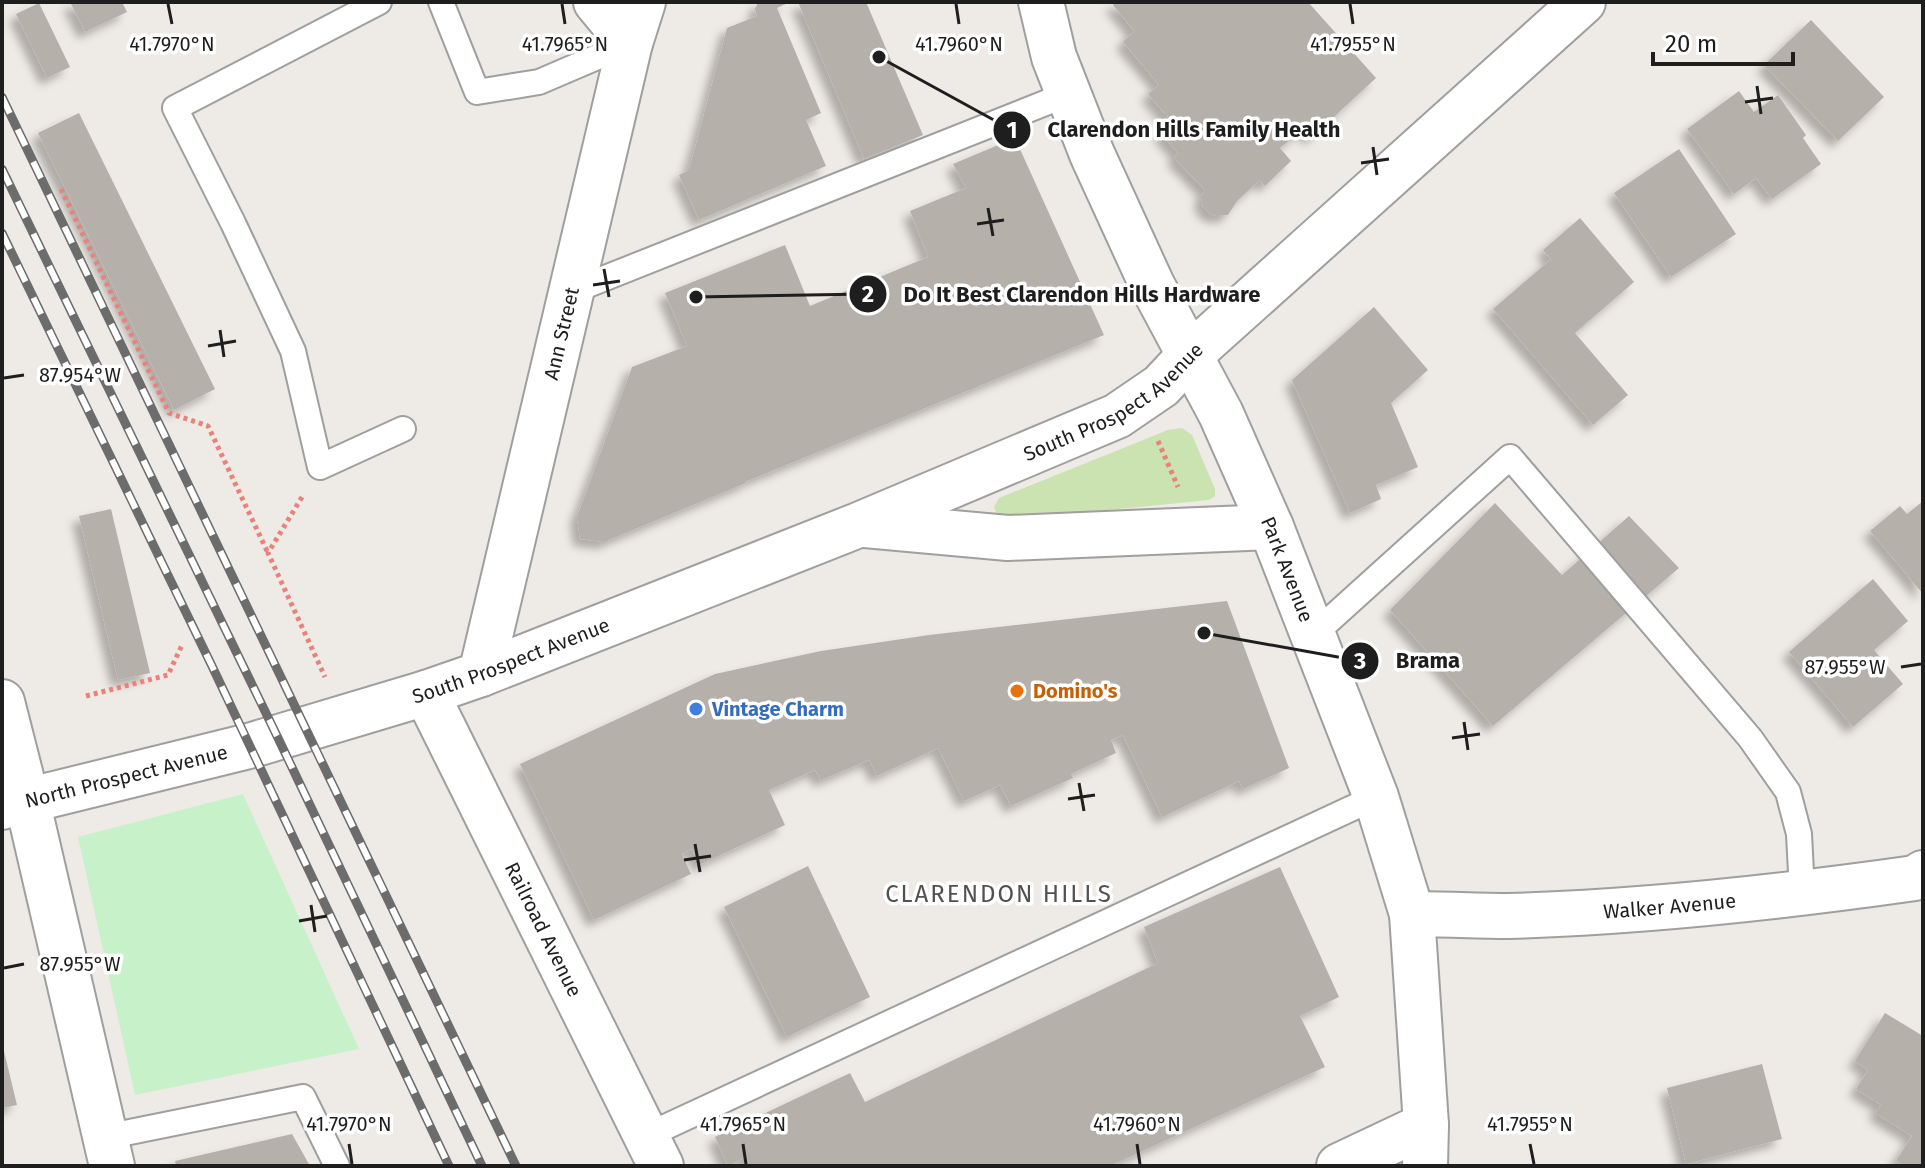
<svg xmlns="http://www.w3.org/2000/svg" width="1925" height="1168" font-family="'Fira Sans',sans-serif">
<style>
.grass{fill:#cbe2b1}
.park{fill:#c7f2c9}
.building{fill:#b6b0ab;filter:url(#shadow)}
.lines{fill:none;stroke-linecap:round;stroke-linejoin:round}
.service-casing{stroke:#9f9f9f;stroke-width:28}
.minor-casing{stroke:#9f9f9f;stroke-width:48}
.path{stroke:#e8837c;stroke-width:5;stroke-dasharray:4 4;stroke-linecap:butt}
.service{stroke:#fff;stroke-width:24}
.minor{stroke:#fff;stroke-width:44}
.rail-casing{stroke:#6c6c6c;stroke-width:9}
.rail{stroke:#fff;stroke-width:6;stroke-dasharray:18;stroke-linecap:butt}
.ticks{fill:none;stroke:#1e1e1e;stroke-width:3}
.food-dot{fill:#e8710a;stroke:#fff;stroke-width:3}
.shop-dot{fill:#3f7fe0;stroke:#fff;stroke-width:3}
.labels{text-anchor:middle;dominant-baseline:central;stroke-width:7;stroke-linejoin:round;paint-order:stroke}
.street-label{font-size:20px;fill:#1e1e1e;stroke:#fff}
.food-label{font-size:20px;font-weight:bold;fill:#c56008;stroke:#fff;text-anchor:start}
.shop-label{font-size:20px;font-weight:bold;fill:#366cbe;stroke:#fff;text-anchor:start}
.quarter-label{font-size:24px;letter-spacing:2px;fill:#515151;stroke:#fff}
.ticks-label{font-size:20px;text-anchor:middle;fill:#1e1e1e;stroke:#fff;stroke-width:7;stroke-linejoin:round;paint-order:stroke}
.leader{fill:none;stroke:#1e1e1e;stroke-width:3}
.callout-dot{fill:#1e1e1e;stroke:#fff;stroke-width:3}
.mark-label{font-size:24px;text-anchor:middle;font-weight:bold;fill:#fff}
.callout-label{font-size:22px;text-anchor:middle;font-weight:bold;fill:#1e1e1e;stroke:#fff;stroke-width:7;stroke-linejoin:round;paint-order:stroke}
</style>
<defs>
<filter id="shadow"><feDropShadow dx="-7" dy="7" stdDeviation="4" flood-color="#0004"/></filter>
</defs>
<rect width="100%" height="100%" fill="#eeeae5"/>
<path class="grass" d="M 1182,428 L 1192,435 L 1215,489 L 1215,496 L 1209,500 L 1008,520 L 997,514 L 994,507 L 999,498 L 1168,430 Z"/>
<path class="park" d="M 243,794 L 359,1049 L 135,1095 L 78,837 Z"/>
<path class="building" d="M 70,2 L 122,2 L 127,12 L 85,32 Z
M 758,2 L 790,2 L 777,8 L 821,113 L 806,120 L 826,166 L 699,220 L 679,175 L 689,170 L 727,28 L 757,16 L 755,9 Z
M 798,2 L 866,2 L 923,135 L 864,159 Z
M 1115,2 L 1308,2 L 1376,78 L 1311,138 L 1303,129 L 1280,148 L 1291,161 L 1265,186 L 1260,180 L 1237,201 L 1228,215 L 1216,216 L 1210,214 L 1203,207 L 1201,197 L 1205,190 L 1174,158 L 1178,153 L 1161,134 L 1172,122 L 1148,94 L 1159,85 L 1123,42 L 1134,31 L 1113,5 Z
M 39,3 L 70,67 L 47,78 L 16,14 Z
M 1811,20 L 1884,97 L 1838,141 L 1764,65 Z
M 1739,91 L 1754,112 L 1778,95 L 1806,135 L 1803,138 L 1821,164 L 1772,199 L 1756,178 L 1734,194 L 1687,129 Z
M 79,113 L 215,389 L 174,410 L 38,133 Z
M 1015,138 L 1104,335 L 745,482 L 746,483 L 604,542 L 580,539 L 577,517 L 632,367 L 687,346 L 665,293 L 785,245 L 810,306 L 928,257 L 910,211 L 966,188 L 953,164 Z
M 1679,149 L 1736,234 L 1671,277 L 1614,193 Z
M 1580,218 L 1634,282 L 1575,333 L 1628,395 L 1593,425 L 1493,309 L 1551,259 L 1543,250 Z
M 1374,307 L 1428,370 L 1391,403 L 1418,467 L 1376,485 L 1381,499 L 1350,513 L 1292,380 Z
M 1923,501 L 1923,594 L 1870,531 L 1900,506 L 1907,514 Z
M 1495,503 L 1562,575 L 1629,516 L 1679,568 L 1493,726 L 1390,610 Z
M 111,509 L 150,673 L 118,680 L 79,516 Z
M 1873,579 L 1908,621 L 1874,650 L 1903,684 L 1853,727 L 1789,652 Z
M 1227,601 L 1289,768 L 1243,789 L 1239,781 L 1162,817 L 1123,735 L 1111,740 L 1116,753 L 1071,774 L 1073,778 L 1011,806 L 1000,785 L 964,801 L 938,748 L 877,776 L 869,760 L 821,780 L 815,770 L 769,790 L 785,825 L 699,865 L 692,849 L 682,854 L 691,874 L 594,920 L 520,764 L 715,674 L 821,651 L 929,635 Z
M 808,866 L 870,997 L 787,1037 L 724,907 Z
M 1280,867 L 1339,997 L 1300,1016 L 1325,1067 L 1110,1166 L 750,1166 L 746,1157 L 728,1166 L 715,1137 L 850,1073 L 865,1102 L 1158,963 L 1144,927 Z
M 1885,1013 L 1923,1036 L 1923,1166 L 1905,1166 L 1896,1161 L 1912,1136 L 1875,1113 L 1881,1105 L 1856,1089 L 1868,1070 L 1855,1061 Z
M 3,1047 L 17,1105 L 2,1108 L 2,1048 Z
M 1762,1064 L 1782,1139 L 1686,1164 L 1667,1088 Z
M 292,1134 L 310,1166 L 176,1166 L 175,1161 Z"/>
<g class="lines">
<defs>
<path id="service" d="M 379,2 L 175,108 L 233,223 L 293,351 L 320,467 L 403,429
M 441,2 L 477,92 L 539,82 L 630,43
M 570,292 L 1068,94
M 1313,635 L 1510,457 L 1750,738 L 1788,792 L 1799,834 L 1802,892
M 646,1136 L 1376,797
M 105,1137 L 303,1097 L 337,1166"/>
<g id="minor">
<path d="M 596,2 L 630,43"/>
<path id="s1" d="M 1041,2 L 1054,57 L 1092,154 L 1152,285 L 1221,414 L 1271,527 L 1376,797 L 1412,914 L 1426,1125 L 1425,1166"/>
<path d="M 865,525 L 1008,538 L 1271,527"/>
<path id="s2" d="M 481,674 L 630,43 L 643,2"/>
<path id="s3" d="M 426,693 L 661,1166"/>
<path d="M 2,702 L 27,800 L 112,1166"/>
<path id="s4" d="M 2,807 L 249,746 L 426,693 L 481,674 L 856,526 L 1117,416 L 1161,386 L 1190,355 L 1583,2"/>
<path id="s5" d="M 1412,914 C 1444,914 1477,916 1509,916 C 1645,912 1781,897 1915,878 L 1923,873"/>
<path d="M 1339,1166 L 1426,1125"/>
</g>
</defs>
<use href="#service" class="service-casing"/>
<use href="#minor" class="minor-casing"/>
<path class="path" d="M 61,189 L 169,413 L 208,426 L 268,553
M 1158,441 L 1178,487
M 302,497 L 268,553 L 325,677
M 86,696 L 168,675 L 182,645"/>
<use href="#service" class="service"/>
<use href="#minor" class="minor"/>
<defs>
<path id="rail" d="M 2,97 L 516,1166
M 2,169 L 278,738 L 482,1166
M 2,233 L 211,664 L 449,1166"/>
</defs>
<use href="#rail" class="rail-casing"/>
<use href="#rail" class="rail"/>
</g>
<path class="ticks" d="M 168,4 L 172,24M 562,4 L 565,24M 956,4 L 959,24M 1350,4 L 1353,24M 1757,86 L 1761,114M 1745,102 L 1773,98M 1373,147 L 1377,175M 1361,163 L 1389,159M 988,208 L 993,236M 977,224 L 1004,220M 604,269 L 609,297M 593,285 L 620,281M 220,330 L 224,357M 208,346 L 236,341M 4,378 L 24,375M 1901,667 L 1921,664M 1464,722 L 1468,750M 1452,738 L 1480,734M 1079,783 L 1084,811M 1068,799 L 1095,795M 695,844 L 700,872M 684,860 L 711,856M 311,905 L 315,932M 299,921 L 327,916M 4,968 L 24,964M 349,1144 L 352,1164M 743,1144 L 746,1164M 1137,1144 L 1140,1164M 1530,1144 L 1534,1164"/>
<circle class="food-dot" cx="1017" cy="691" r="8"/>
<circle class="shop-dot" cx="696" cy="709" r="8"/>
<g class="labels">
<g class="street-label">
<text stroke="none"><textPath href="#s2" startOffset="350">Ann Street</textPath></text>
<text stroke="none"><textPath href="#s4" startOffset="1188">South Prospect Avenue</textPath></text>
<text stroke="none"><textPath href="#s1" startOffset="620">Park Avenue</textPath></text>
<text stroke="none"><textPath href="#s4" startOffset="530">South Prospect Avenue</textPath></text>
<text stroke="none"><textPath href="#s4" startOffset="128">North Prospect Avenue</textPath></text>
<text stroke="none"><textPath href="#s5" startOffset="258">Walker Avenue</textPath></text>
<text stroke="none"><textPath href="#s3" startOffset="264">Railroad Avenue</textPath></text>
</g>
<g class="food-label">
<text x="1033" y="691">Domino's</text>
</g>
<g class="shop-label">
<text x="712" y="709">Vintage Charm</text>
</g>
<g class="quarter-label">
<text x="999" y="894">CLARENDON HILLS</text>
</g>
</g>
<g class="ticks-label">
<text x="172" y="51">41.7970°N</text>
<text x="565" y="51">41.7965°N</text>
<text x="959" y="51">41.7960°N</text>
<text x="1353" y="51">41.7955°N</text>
<text x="80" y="382">87.954°W</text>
<text x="1845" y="674">87.955°W</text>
<text x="80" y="971">87.955°W</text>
<text x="349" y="1131">41.7970°N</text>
<text x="743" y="1131">41.7965°N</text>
<text x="1137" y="1131">41.7960°N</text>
<text x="1530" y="1131">41.7955°N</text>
</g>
<path class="leader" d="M879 57L1012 130M696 297L868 294M1204 633L1360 661"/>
<g class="callout-dot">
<circle cx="879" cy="57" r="8"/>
<circle cx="696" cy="297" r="8"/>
<circle cx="1204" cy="633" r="8"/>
<circle cx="1012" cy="130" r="20"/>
<circle cx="868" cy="294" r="20"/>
<circle cx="1360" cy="661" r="20"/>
</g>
<g class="mark-label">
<text x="1012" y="138">1</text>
<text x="868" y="302">2</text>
<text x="1360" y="669">3</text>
</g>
<g class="callout-label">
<text x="1194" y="137">Clarendon Hills Family Health</text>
<text x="1082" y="302">Do It Best Clarendon Hills Hardware</text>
<text x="1428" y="668">Brama</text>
</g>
<rect width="1925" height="1168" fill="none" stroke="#1e1e1e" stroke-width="8"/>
<path d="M1653 52v12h140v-12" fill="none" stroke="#1e1e1e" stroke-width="4"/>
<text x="1665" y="52" font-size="24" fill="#1e1e1e" stroke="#ffffff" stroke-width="6" paint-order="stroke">20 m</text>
</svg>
